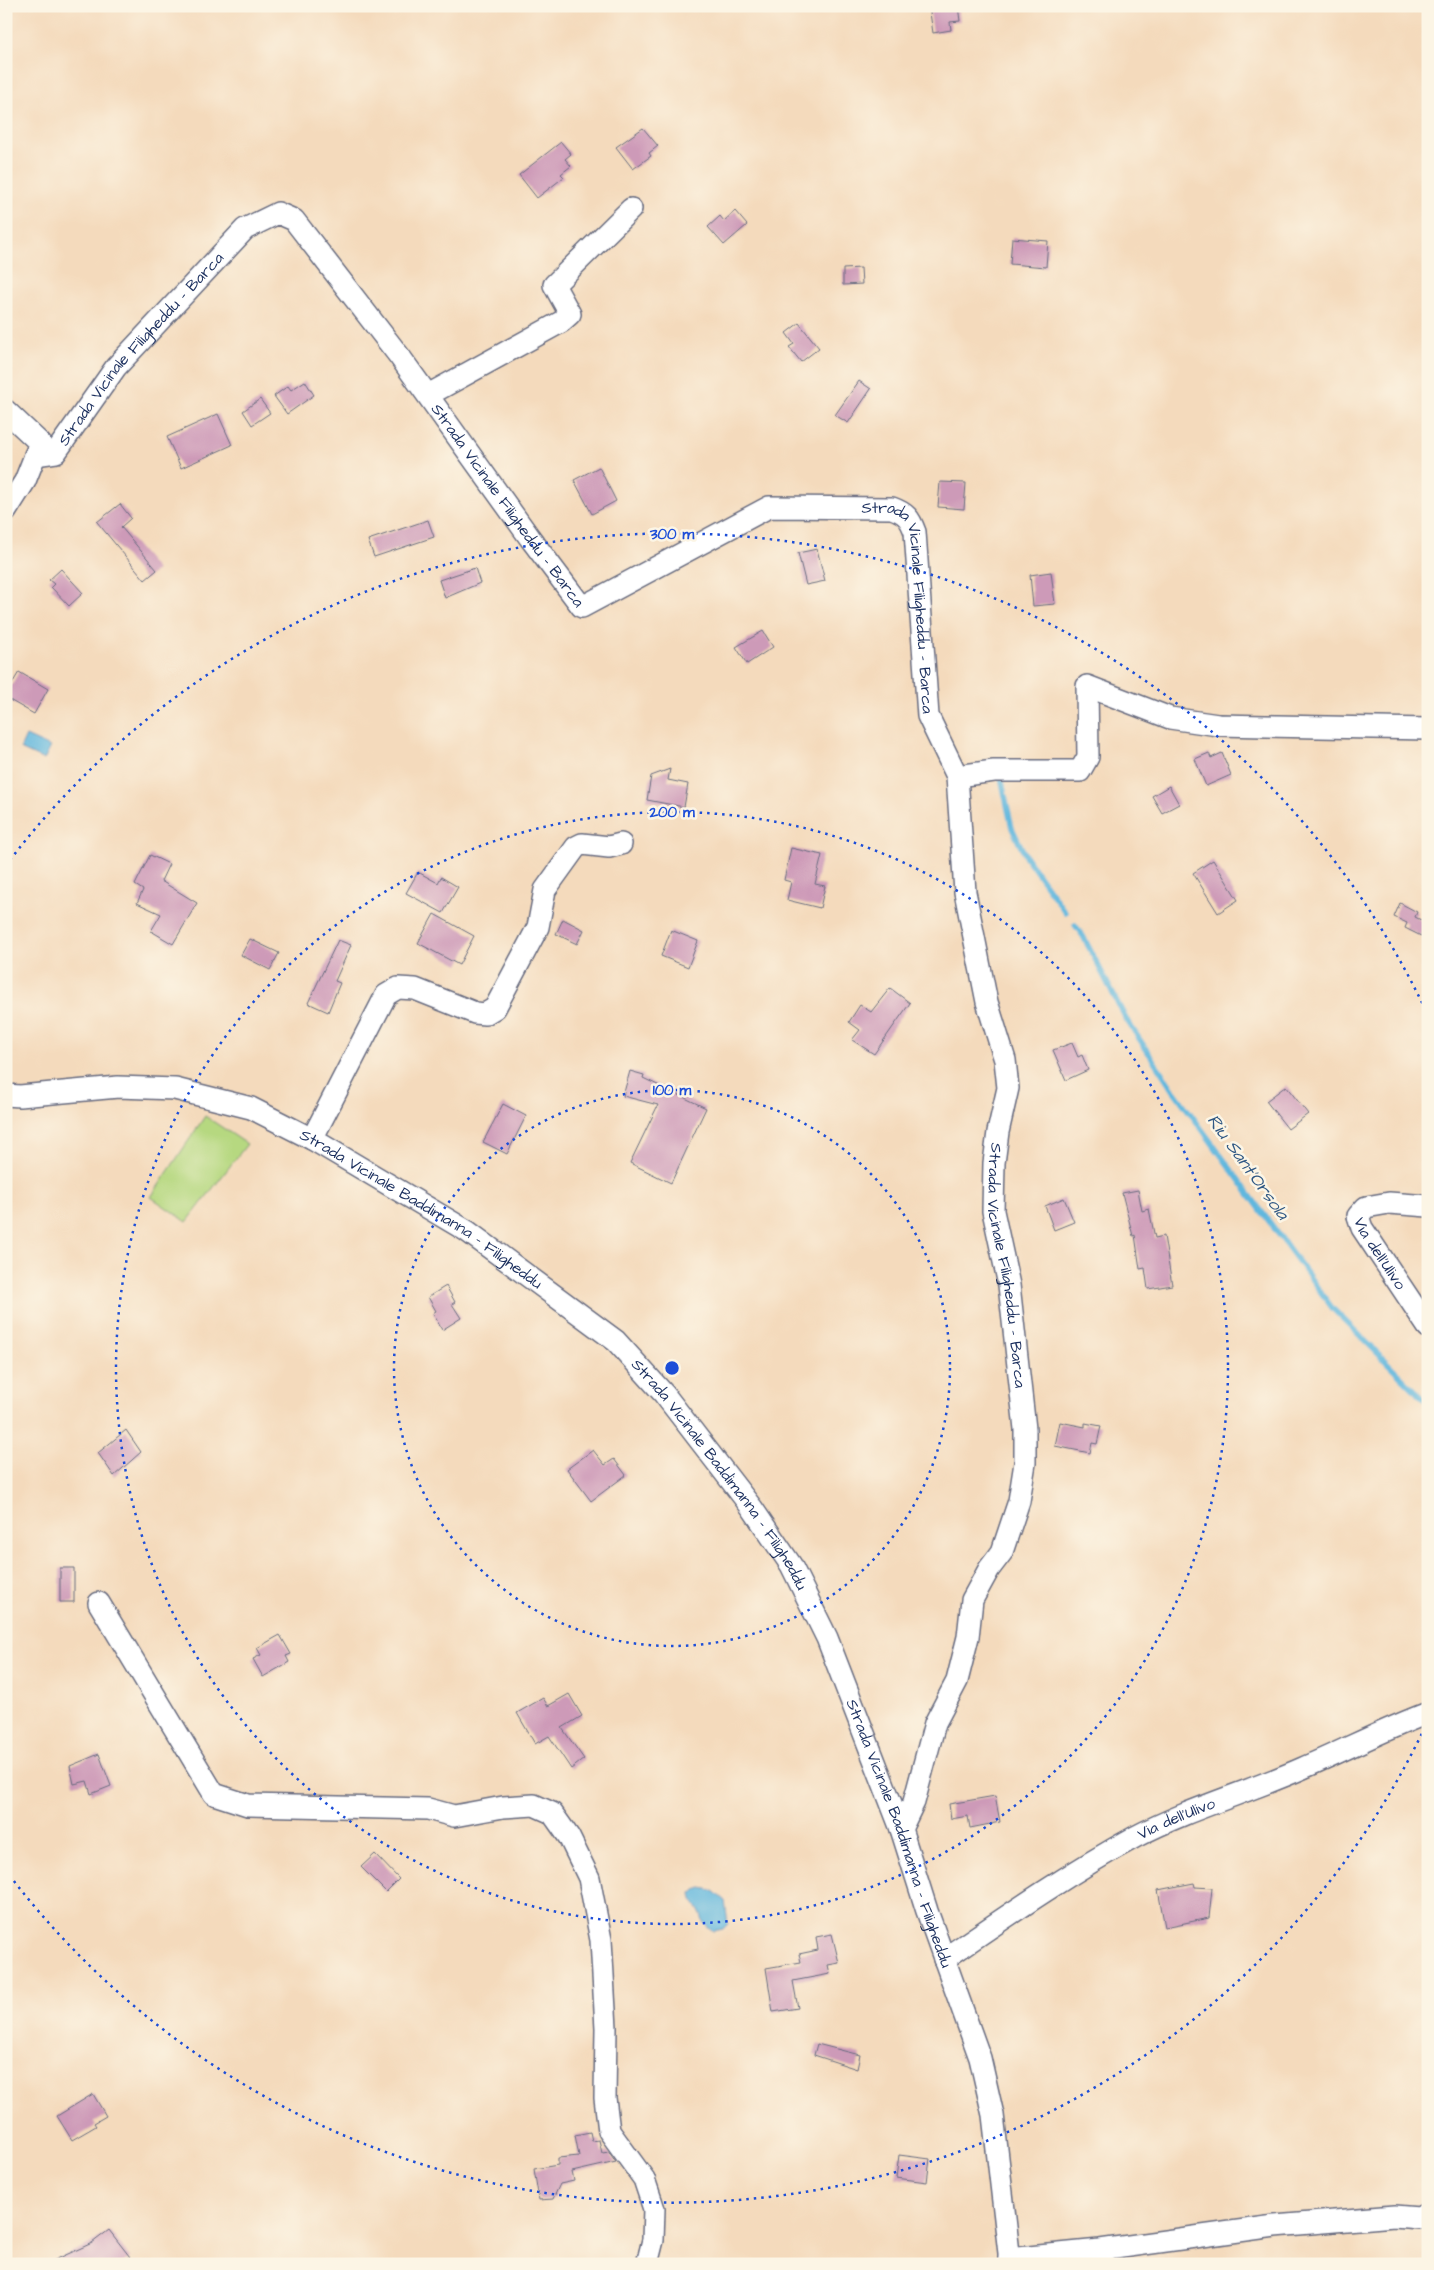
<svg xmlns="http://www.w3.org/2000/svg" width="1434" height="2270" font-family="'Architects Daughter',sans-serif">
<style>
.green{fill:#b6d880;stroke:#68846f}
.water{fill:#61b7de;stroke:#3e739e}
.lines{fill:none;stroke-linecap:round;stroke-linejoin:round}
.stream{stroke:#61b7de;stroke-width:5.5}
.building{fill:#cd9ab8}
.minor-casing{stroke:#676b7f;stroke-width:24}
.minor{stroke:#fff;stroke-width:21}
.ring{fill:none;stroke:#1d4ed8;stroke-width:2.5;stroke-dasharray:2.5 5}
.labels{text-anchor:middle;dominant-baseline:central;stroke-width:5;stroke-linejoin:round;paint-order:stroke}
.street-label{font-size:16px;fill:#1b2f5e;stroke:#fcf5e5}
.water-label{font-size:18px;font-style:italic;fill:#305884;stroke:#fcf5e5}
.centre{fill:#1d4ed8;stroke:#fcf5e5;stroke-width:2.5}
.ring-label{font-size:15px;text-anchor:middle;font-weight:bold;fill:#1d4ed8;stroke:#fcf5e5;stroke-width:5;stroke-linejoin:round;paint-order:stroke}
</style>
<rect width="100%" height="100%" fill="#fcf5e5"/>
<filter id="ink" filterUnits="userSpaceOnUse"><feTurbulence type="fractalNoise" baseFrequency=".02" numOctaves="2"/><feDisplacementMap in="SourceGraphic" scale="10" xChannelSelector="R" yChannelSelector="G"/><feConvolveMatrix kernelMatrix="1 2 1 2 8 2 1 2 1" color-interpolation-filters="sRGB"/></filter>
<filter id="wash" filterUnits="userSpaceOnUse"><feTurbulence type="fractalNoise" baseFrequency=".0096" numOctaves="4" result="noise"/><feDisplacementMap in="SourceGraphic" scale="20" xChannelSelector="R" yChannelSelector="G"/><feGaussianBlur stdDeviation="1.12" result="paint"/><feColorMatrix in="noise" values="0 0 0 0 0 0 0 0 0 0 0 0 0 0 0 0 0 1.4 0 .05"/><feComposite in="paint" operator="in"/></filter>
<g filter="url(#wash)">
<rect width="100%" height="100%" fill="#f4dabc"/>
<path class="green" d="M 205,1116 L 247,1144 L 187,1222 L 151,1197 Z"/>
<path class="water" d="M 26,736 L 50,747 L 44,760 L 20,749 Z
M 702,1888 L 712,1890 L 725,1901 L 728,1924 L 723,1929 L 713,1931 L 703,1922 C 701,1910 693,1905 692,1894 L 696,1890 Z"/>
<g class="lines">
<path class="stream" d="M 1001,777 L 1012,828 L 1026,857 L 1065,912
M 1075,925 L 1083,936 L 1126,1019 L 1174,1091 L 1333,1309 L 1428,1403"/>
</g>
<g id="blocks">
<path class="building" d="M 929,6 L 958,6 L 960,21 L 950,22 L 951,30 L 933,33 Z
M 643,128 L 658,146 L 649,153 L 651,156 L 633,169 L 616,147 Z
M 561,142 L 571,154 L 565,159 L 571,166 L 561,174 L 564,177 L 537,198 L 519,175 Z
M 735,211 L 747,225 L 724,245 L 708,227 L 720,216 L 724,221 Z
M 1012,238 L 1048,241 L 1046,267 L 1010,264 Z
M 861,268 L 862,284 L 843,285 L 843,269 Z
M 799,323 L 819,348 L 801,362 L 789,347 L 794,344 L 786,333 Z
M 305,381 L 314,395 L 287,414 L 274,396 L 288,386 L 291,390 Z
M 859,381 L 871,389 L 848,423 L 835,415 Z
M 260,399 L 270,413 L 252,425 L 243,411 Z
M 218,414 L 232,445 L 181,468 L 167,437 Z
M 599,467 L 616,501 L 592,514 L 574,480 Z
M 940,482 L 966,483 L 964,509 L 938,507 Z
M 120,504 L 131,518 L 121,527 L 157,570 L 145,580 L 97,522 Z
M 428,520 L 434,537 L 374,557 L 368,540 Z
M 817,549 L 825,581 L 806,585 L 798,553 Z
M 475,568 L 480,583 L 445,598 L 439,580 Z
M 61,569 L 83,593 L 69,606 L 51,587 L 54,584 L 49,580 Z
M 1051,572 L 1055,604 L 1033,606 L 1030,575 Z
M 763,631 L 773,647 L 747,664 L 736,647 Z
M 19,672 L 48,689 L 34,714 L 6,698 L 6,694 Z
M 1209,753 L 1211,758 L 1222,753 L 1231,775 L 1206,786 L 1195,759 Z
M 670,769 L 668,780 L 688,784 L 684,807 L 647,800 L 651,776 Z
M 1169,786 L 1179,804 L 1162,813 L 1152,796 Z
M 791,848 L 822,855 L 815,884 L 825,886 L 820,908 L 787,900 L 791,882 L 784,880 Z
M 150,855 L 169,864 L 161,881 L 197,903 L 173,944 L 151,931 L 161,914 L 137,903 L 143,890 L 135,885 Z
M 1213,860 L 1238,900 L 1218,913 L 1193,873 Z
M 418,872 L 438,883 L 441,877 L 458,887 L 443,913 L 406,893 Z
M 1400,903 L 1417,912 L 1415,917 L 1427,923 L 1421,936 L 1405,928 L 1407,923 L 1394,917 Z
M 434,914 L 474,936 L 459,965 L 418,943 Z
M 563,919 L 584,930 L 577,944 L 556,934 Z
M 671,930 L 698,941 L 688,967 L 661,956 Z
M 250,939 L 279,953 L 270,970 L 241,955 Z
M 338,940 L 351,945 L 335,981 L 340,983 L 328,1012 L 308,1003 Z
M 890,988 L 910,1003 L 874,1054 L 852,1040 L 860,1030 L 849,1022 L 860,1005 L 871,1012 Z
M 1072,1043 L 1078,1057 L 1082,1055 L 1088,1070 L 1066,1080 L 1053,1050 Z
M 630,1071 L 644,1075 L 643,1078 L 706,1108 L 671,1183 L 630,1163 L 658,1105 L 623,1096 Z
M 1286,1086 L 1308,1114 L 1288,1129 L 1266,1101 Z
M 503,1104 L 526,1116 L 507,1154 L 483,1142 Z
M 1138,1190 L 1142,1211 L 1149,1209 L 1155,1238 L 1164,1236 L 1172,1285 L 1148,1289 L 1145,1268 L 1140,1269 L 1135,1235 L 1133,1236 L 1122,1193 Z
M 1064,1198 L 1074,1222 L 1054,1230 L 1045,1206 Z
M 446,1286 L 455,1302 L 452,1304 L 461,1318 L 442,1330 L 433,1313 L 436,1311 L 428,1297 Z
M 1060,1422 L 1085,1427 L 1085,1423 L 1101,1426 L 1097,1444 L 1092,1443 L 1090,1453 L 1055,1446 Z
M 126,1430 L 141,1452 L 114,1476 L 98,1453 Z
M 593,1450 L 605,1465 L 614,1459 L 626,1475 L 591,1501 L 567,1469 Z
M 60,1568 L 74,1568 L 74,1602 L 60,1602 Z
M 280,1635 L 291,1654 L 286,1656 L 289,1662 L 263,1677 L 253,1659 L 261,1655 L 257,1648 Z
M 569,1694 L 582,1716 L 562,1728 L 584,1759 L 571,1769 L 549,1736 L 535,1744 L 517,1713 L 543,1698 L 548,1706 Z
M 99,1754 L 111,1786 L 91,1794 L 87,1781 L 74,1784 L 70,1766 Z
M 995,1796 L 1000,1822 L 970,1828 L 968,1816 L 951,1819 L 949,1804 Z
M 375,1854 L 399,1879 L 386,1892 L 361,1867 Z
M 1194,1883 L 1195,1887 L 1212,1888 L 1209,1918 L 1165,1927 L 1158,1890 Z
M 832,1934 L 839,1963 L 828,1965 L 830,1974 L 793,1981 L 798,2008 L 773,2012 L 766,1968 L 801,1962 L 799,1954 L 818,1950 L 816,1937 Z
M 817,2044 L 860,2055 L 857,2069 L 814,2055 Z
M 93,2094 L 106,2116 L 94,2123 L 96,2126 L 72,2140 L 57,2116 Z
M 590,2132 L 592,2141 L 599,2140 L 602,2153 L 609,2152 L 616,2162 L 572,2172 L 574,2181 L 560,2184 L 553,2199 L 539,2200 L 534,2169 L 558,2165 L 558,2158 L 579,2156 L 575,2135 Z
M 899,2155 L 930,2159 L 927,2182 L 896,2178 Z
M 109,2230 L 130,2257 L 120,2264 L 46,2264 L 92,2243 Z"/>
</g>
</g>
<g filter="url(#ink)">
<use href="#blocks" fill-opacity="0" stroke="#676b7f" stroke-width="1"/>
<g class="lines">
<defs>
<g id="minor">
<path d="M 428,395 L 561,322 L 570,314 L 554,285 L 631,209"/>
<path d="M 6,411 L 40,443 L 25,481 L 6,511"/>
<path id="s1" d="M 35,455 L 56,452 L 116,367 L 245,229 L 278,213 L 294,220 L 400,357 L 530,538 L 582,607 L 769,507 L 892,508 C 906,513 910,518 915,532 L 928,716 L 957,776 L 965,892 L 987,1002 L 1005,1060 L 1008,1088 L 998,1132 L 994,1163 L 993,1211 L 1009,1285 L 1025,1429 L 1025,1463 L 1019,1501 L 1002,1552 L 989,1569 L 972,1600 L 968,1637 L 957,1681 L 935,1723 L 914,1802 L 901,1829"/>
<path d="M 957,776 L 994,771 L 1080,771 L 1088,757 L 1087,686 L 1170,718 L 1218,725 L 1428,729"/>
<path id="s2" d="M 6,1095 L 20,1096 L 118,1087 L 175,1089 L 251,1108 L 312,1139 L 467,1231 L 616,1341 L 664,1394 L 752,1508 L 791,1565 L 827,1638 L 901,1829 L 927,1911 L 980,2058 L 993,2115 L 1009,2253 L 1009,2264"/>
<path d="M 312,1139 L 386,995 L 398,988 L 415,989 L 475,1013 L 485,1014 L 495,1008 L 538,927 L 545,890 L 576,847 L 582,844 L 609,847 L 621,844"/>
<path id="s3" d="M 1428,1206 L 1389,1203 L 1366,1207 L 1358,1216 L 1362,1228 L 1428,1327"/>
<path d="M 99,1603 L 214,1794 L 248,1805 L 428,1809 L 454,1816 L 503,1807 L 534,1805 L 552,1813 L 569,1837 L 589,1878 L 601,1940 L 606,2028 L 605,2098 L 609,2131 L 644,2179 L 654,2209 L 653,2240 L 647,2264"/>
<path id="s4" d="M 944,1959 C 1007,1916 1069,1873 1135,1837 C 1188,1809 1249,1792 1303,1768 C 1345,1750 1385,1729 1428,1713"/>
<path d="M 1009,2259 L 1100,2250 L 1275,2226 L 1394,2216 L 1419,2218 L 1428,2213"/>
</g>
</defs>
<use href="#minor" class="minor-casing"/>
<use href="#minor" class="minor"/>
</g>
</g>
<g class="ring">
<circle cx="672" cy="1368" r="278"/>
<circle cx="672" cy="1368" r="556"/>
<path d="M1425 1727A834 834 0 0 1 10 1876M10 860A834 834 0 0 1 1425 1009"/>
</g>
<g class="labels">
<g class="street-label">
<text stroke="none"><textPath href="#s1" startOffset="155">Strada Vicinale Filigheddu - Barca</textPath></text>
<text stroke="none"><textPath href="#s1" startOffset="725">Strada Vicinale Filigheddu - Barca</textPath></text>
<text stroke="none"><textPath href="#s1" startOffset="1279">Strada Vicinale Filigheddu - Barca</textPath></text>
<text stroke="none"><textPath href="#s2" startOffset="446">Strada Vicinale Baddimanna - Filigheddu</textPath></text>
<text stroke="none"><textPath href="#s3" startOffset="118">Via dell'Ulivo</textPath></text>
<text stroke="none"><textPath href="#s1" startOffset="1969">Strada Vicinale Filigheddu - Barca</textPath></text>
<text stroke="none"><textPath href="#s2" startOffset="851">Strada Vicinale Baddimanna - Filigheddu</textPath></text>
<text stroke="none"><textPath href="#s4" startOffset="272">Via dell'Ulivo</textPath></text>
<text stroke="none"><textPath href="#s2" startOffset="1256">Strada Vicinale Baddimanna - Filigheddu</textPath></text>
</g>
<g class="water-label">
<text transform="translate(1248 1167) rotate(54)">Riu Sant'Orsola</text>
</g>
</g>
<circle cx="672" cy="1368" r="8" class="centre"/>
<g class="ring-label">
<text x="672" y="539">300 m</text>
<text x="672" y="817">200 m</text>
<text x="672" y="1095">100 m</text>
</g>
<rect width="1434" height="2270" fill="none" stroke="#fcf5e5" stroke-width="25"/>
</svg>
